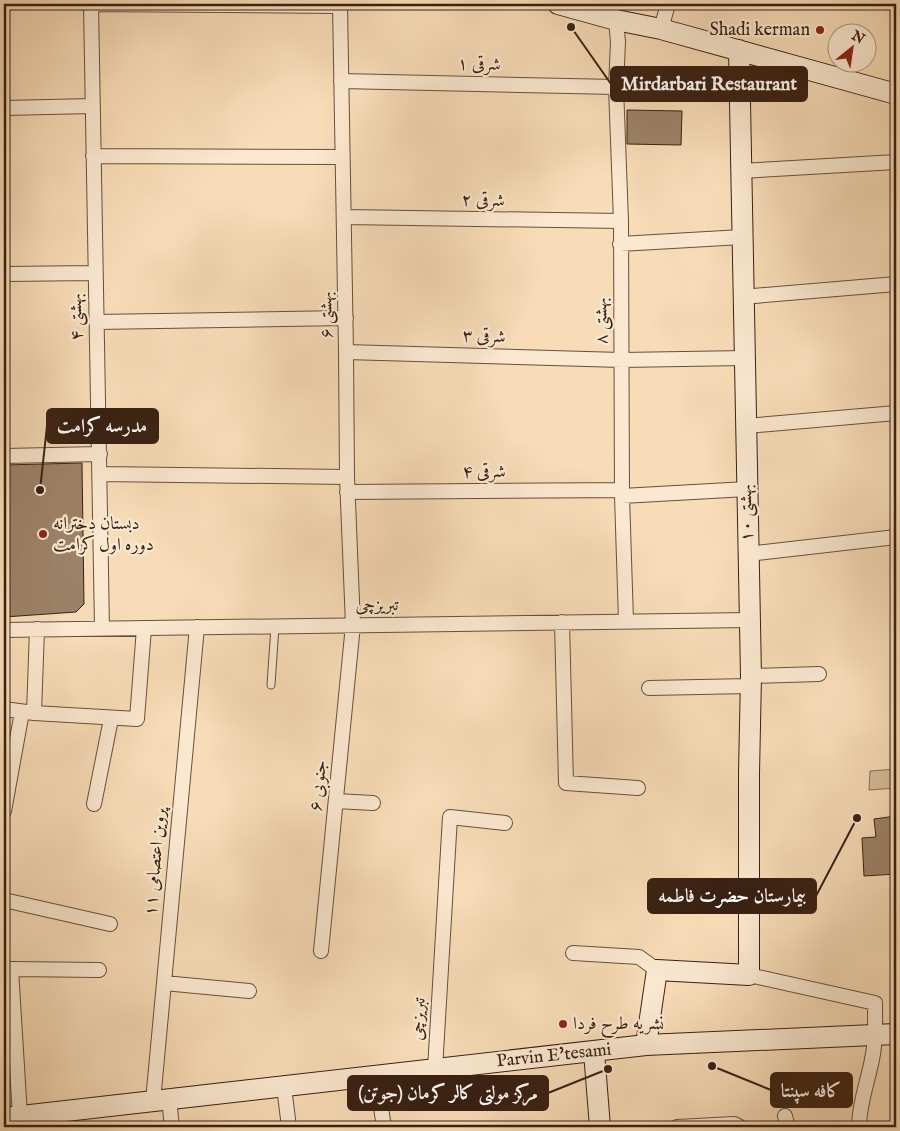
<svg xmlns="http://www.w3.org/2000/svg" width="900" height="1131" font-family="'IM FELL English',Amiri,serif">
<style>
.green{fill:#d7bc9b;stroke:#886e56}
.building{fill:#9c8268;stroke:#392012}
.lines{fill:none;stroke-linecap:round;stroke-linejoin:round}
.lane-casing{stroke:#684f3b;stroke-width:9}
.street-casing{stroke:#684f3b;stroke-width:16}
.secondary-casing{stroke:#392012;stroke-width:22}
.lane{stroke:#fae8d0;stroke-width:7}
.street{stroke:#fae8d0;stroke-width:14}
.secondary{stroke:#fae8d0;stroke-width:20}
.poi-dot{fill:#8f2418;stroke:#fae8d0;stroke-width:2}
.labels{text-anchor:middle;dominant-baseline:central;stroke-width:4.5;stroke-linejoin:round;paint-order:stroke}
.poi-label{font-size:18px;fill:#392012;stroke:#fae8d0;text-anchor:start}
.street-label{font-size:18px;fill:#392012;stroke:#fae8d0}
.leader{fill:none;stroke:#392012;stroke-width:2}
.callout-dot{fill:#392012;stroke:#fae8d0;stroke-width:2}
.callout{fill:#392012;stroke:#392012;stroke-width:2}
.callout-label{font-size:19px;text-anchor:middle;font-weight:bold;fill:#fff}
</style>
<rect width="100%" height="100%" fill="#f7dcb7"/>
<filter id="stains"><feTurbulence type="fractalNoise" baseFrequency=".004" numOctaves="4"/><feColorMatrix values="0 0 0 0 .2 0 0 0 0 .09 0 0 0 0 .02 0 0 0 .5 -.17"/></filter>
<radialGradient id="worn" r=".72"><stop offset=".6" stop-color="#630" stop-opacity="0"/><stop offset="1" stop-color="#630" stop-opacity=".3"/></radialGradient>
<path class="green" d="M 896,769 L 896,788 L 869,790 L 870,771 Z"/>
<path class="building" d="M 627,110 L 682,111 L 681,145 L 627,144 Z
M 82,463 L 84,604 L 76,612 L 4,617 L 4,465 Z
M 896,816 L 896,874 L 864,876 L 862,838 L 876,837 L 874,819 Z"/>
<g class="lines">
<defs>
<path id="lane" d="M 271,685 L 275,626"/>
<path id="street" d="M 91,4 C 93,212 100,420 102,628
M 91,4 L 340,6
M 616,20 L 618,42 L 616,87 L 621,221 L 622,496 L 626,621
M 661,29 L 668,4
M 341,81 L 616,87
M 4,108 L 92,106
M 93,156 L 342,157
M 741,171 L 896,162
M 344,217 L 621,221
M 620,244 L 742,237
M 4,274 L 95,273
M 742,297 L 896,284
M 96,322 L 346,318
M 346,352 L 621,360 L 745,358
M 746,426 L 896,413
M 4,456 L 100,454
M 101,474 L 347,477
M 347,492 L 622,490
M 622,496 L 747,489
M 748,554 L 896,537
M 562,622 L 566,783 L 638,788
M 4,630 L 750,620
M 751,676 L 819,674
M 649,688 L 750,686
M 4,709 L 34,713 L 137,719 L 144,628
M 34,713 L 37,629
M 336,801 L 373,803
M 94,804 L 111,719
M 4,811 L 22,712
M 4,900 L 110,924
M 321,951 L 353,625 L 347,477 L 346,352 L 340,4
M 573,953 L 639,957 L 657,970
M 749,975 L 875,1003 C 875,1020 876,1038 873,1054 C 869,1079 859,1102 859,1127
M 164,983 L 249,991
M 435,1069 L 450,817 L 505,823
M 376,1076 L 384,1127
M 284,1087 L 289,1127
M 169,1099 L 172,1127
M 153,1101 L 197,627
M 20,1116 L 11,969 L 99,970
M 785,1116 L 788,1127
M 677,1127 L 734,1124 L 740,1127"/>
<path id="secondary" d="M 558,4 L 616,20 L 661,29 L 896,94
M 646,1045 L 657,970 L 749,975 L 749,773 L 751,676 L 739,50
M 594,1052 L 600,1127
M 4,1118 L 646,1045 L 896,1034"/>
</defs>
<use href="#lane" class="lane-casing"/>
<use href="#street" class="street-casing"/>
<use href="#secondary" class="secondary-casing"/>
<use href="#lane" class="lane"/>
<use href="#street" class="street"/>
<use href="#secondary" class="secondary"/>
</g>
<g class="poi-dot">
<circle cx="820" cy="30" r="5"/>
<circle cx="43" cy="534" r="5"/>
<circle cx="563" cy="1024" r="5"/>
</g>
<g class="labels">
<g class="poi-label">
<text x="810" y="30" text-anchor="end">Shadi kerman</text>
<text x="53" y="524">دبستان دخترانه<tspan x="53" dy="21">دوره اول کرامت</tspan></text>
<text x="573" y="1024">نشریه طرح فردا</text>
</g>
<g class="street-label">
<text transform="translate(479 65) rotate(1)">شرقی ۱</text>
<text transform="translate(483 201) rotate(1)">شرقی ۲</text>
<text transform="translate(327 315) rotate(-91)">بهشتی ۶</text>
<text transform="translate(77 317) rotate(-92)">بهشتی ۴</text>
<text transform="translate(602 321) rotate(-91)">بهشتی ۸</text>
<text transform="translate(484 337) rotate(2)">شرقی ۳</text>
<text x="484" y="472">شرقی ۴</text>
<text transform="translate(747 513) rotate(-91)">بهشتی ۱۰</text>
<text transform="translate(377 606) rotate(-1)">تبریزچی</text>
<text transform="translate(319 786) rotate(-84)">جنوبی ۶</text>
<text transform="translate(156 862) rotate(-85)">پروین اعتصامی ۱۱</text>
<text transform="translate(419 1019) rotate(-87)">تبریزچی</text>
<text transform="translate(554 1056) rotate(-6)">Parvin E'tesami</text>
</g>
</g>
<path class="leader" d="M571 27L611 84M40 490L47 426M857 818L816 896M712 1066L771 1090M608 1069L548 1093"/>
<g class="callout-dot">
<circle cx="571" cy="27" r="5"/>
<circle cx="40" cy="490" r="5"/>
<circle cx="857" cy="818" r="5"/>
<circle cx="712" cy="1066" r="5"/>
<circle cx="608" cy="1069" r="5"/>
</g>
<g class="callout">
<rect x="611" y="67" width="196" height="34" rx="5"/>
<rect x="47" y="409" width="111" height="34" rx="5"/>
<rect x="648" y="879" width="168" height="34" rx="5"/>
<rect x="771" y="1073" width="81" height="34" rx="5"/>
<rect x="348" y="1076" width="200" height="34" rx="5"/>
</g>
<g class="callout-label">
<text x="709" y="90">Mirdarbari Restaurant</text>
<text x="102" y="432">مدرسه کرامت</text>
<text x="732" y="902">بیمارستان حضرت فاطمه</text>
<text x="811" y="1097">کافه سپنتا</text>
<text x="448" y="1099">مرکز مولتی کالر کرمان (جوتن)</text>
</g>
<rect width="900" height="1131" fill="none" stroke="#f7dcb7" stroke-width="20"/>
<rect x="5" y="5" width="890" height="1121" fill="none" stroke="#392012" stroke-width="2.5"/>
<rect x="10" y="10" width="880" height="1111" fill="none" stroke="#392012"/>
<g transform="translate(852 48) rotate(30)"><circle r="24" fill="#fae8d0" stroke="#ad9884"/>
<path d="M0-4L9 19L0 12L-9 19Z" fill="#8f2418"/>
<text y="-8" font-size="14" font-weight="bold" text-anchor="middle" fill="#392012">N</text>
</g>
<rect width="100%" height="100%" filter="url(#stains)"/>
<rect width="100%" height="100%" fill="url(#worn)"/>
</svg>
